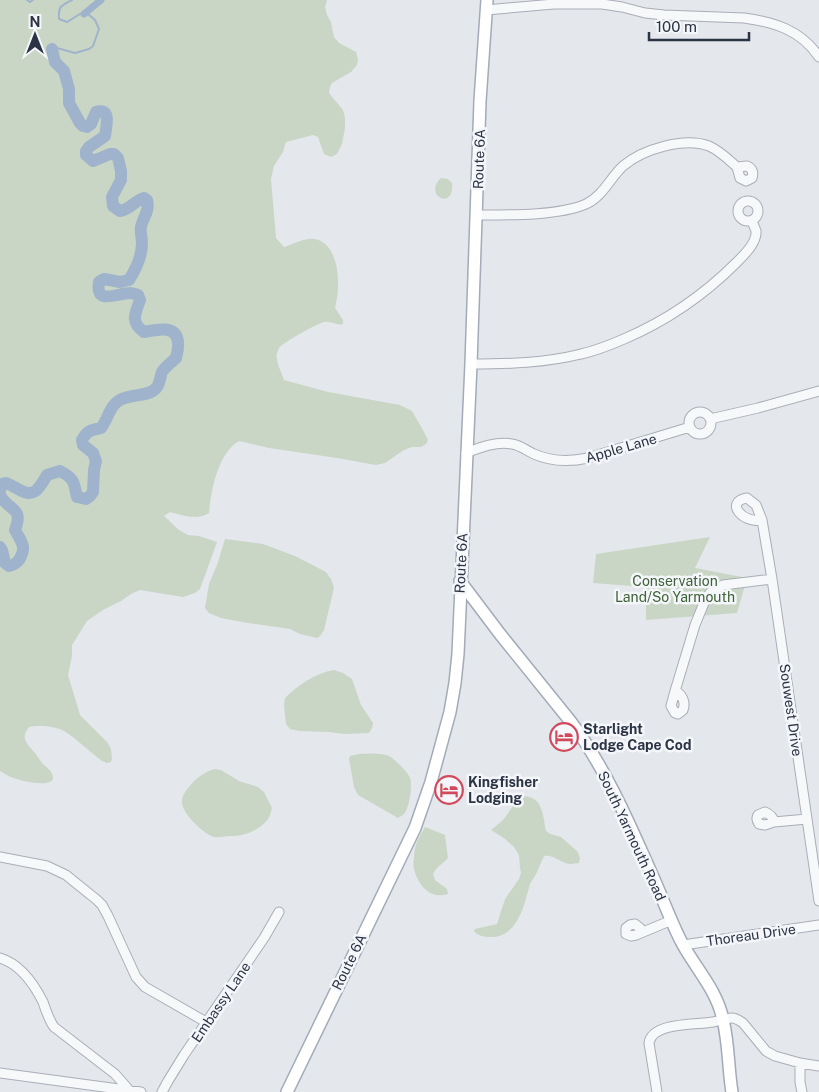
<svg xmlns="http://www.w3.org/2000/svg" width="819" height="1092" font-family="'Public Sans',sans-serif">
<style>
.green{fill:#c9d6c5}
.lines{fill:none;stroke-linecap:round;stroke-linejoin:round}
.stream{stroke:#9fb4cc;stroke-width:2}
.canal{stroke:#9fb4cc;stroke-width:7}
.river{stroke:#9fb4cc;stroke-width:12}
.minor-casing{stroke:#a9aeb7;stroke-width:11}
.major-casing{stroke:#a3abb8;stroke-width:14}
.minor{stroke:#f7f8fa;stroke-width:9}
.major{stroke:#fff;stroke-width:11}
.labels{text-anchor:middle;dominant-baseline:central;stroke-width:5;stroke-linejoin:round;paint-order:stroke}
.street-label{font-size:14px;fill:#2b3445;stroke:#f4f6f9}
.park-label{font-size:14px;fill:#3f6138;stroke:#f4f6f9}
.poi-label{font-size:14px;font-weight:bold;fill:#2b3445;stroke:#f4f6f9;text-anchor:start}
</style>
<rect width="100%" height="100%" fill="#e4e7ec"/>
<path class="green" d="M 0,0 L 327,0 L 325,7 L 327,15 L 331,22 L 334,37 L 339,43 L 356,52 L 358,59 L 357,65 L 351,72 L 332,83 L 330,87 L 329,93 L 343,110 L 345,118 L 345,128 L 342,144 L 337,154 L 331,157 L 324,154 L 318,137 L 313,135 L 286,142 L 283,152 L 274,166 L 271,179 L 276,238 L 284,247 C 293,244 306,237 315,239 C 335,243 339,271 338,288 C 338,295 336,302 335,308 L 343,320 L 343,324 C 337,326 331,321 324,322 C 318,323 284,342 280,347 C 279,347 277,353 277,354 C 275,361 282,373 284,380 L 328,392 L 400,405 L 412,411 L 423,430 L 428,440 L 426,444 L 421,447 L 412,447 L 404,450 L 385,463 L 376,465 L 337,458 L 269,448 L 239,441 C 218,453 211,490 209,513 C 198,521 182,515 170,512 L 164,516 L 179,530 L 188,535 L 199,536 L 217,542 L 200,589 L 195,593 L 183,597 L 140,590 L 131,594 L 121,601 L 103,610 L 87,621 L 72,645 L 72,656 L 68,675 L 80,715 L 107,742 L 111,749 L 112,758 L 111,762 L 107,763 L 102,761 C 90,752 77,739 64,731 C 55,726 39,725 29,727 C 20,738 27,744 35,753 C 38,757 41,762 44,765 C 47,768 51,770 52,774 C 60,790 20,781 14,778 C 9,777 4,773 0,771 Z
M 441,178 L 448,179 L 452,183 C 455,212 422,195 441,178 Z
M 710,537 L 695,568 L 747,578 L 737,613 L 646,620 L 646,587 L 593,583 L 596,554 Z
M 225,539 L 263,544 L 295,556 L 326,572 L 331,579 L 334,588 L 324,630 L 320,636 L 317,638 L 300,634 L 290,629 L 248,623 L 221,618 L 209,613 L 205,608 L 209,584 L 217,565 Z
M 334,670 L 343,673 L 352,679 L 361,705 L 373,723 L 372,728 L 369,733 L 344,734 L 329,732 L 299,731 L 290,729 L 286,724 L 284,705 L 285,698 C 298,685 316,673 334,670 Z
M 359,754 C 369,754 382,752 391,757 C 397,762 407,771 410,778 C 413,785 409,807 405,813 C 403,815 400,817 398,818 L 358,795 L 354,787 L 349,759 L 350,756 Z
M 215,769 L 221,770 L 239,781 L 258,787 L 264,792 L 272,808 C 271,812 270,816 268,819 C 259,831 244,836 230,836 C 224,836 219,838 214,837 C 204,834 184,815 182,804 C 181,798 185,791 189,787 C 196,778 204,772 215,769 Z
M 524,796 C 543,797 543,816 546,831 L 550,834 L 561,837 L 578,852 L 580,858 L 579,863 C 578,863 571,864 570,864 C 560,863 554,854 544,856 C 541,862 539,868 536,874 C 534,878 532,880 530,884 C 524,905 518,939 488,937 C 482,936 478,936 474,931 L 475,929 L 497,924 L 505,899 L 519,879 L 521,873 L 520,868 L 519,855 L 514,847 L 505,839 L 491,830 L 504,819 L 515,803 Z
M 425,827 L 445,835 L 448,858 C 443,864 437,866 433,874 L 435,880 L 447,889 L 448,894 C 430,900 418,885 414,869 C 413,863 414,855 415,849 C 416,841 421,834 425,827 Z"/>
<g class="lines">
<path class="stream" d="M 27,0 L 30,2 L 33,0
M 52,49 L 57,48 L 75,53 L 89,49 L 93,46 L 99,29 L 95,20 L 88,14 L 80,14 L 67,22 L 59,19 C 58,6 61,6 72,0"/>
<path class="canal" d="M 84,14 L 101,0"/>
<path class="river" d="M 0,490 L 2,484 L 6,483 C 11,485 14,487 18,489 C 34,499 39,489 47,475 L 60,471 C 74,478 74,482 77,497 L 86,499 L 90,496 L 93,492 L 94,470 L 96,461 L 93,453 L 83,445 L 82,440 C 87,431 90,430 101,428 C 107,421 109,408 117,402 C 127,393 150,398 157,387 C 160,383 160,377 162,372 C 165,367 172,362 176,358 C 177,353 179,347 178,342 C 176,324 156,330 144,332 C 130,322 135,314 140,300 L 138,295 C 135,294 133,293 130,293 C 117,293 95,306 99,282 L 104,279 L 120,282 L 129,280 C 136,269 142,256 142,243 C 142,237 140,232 141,227 C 143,217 150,211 147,200 L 144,198 C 134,201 131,209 120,211 L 113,206 L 112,197 L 121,180 L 121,171 L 118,158 L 114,154 L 110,154 L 93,161 L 86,155 L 86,151 L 89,147 L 105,136 C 106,127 112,107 96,112 L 91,124 L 87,127 L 83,126 L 80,123 L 69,103 L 69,89 L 64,71 L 55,62 L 52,49
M 0,495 C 9,512 24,506 15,530 C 22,543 27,547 19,560 C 16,564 14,565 9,566 L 5,563 L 2,550 L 0,547"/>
<defs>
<path id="minor" d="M 486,10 L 554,4 L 602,4 L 622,7 L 645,13 L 664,15 L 744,18 C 774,22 801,30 819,57
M 747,166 C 752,168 754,172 752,178 L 746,181 L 740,178 L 737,167 Z
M738 211a10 10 0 1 1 20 0a10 10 0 1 1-20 0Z
M 477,215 C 507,215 559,216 586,204 C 603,196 610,178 623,166 C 643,149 684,137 709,146 C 720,151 728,159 737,167
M 471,364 C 508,364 545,363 581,354 C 595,351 610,345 624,339 C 666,321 703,296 736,263 C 744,255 757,243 756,231 C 755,228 753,224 752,221
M689 423a11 11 0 1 1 22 0a11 11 0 1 1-22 0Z
M 710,419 L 758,408 L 819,391
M 466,453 C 481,447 497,441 512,444 C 520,445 527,451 534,454 C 552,462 569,462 588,458 L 690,427
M 747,498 L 756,505 L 762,520 C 743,524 724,502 747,498 Z
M 762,520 L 772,579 L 819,901
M 675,691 L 695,625 L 706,598 L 711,592 L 723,585 L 772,579
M 675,691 C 682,694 686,702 683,710 L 678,714 L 675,713 L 671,706 Z
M 765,812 C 770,814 773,817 774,822 L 765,825 L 759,824 C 757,821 756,818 758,815 Z
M 774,822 L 807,819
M 0,857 L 47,866 L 66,875 L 97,900 L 102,905 L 108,916 L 136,977 L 145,987 L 206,1022
M 642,932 L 640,928 L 635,924 L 630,925 L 626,928 L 626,934 L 631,936 L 636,935 L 672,920
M 683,945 L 819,925
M 0,958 C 20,964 34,984 43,1002 C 46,1011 49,1020 54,1027 L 115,1074 L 129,1090
M 800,1063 L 800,1082 L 802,1092
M 0,1073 L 141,1092
M 162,1092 L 168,1081 L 184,1055 L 264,938 L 279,912
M 657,1092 L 649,1043 C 652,1022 696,1025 713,1022 C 719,1021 726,1018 732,1018 C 736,1018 740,1021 743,1023 L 766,1051 L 775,1056 L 800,1063 L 819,1066"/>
<path id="major" d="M 460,581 L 500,634 L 571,722 C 605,767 630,825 653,877 C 663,899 671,922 682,943 C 696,969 717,990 723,1020 C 729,1044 728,1068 732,1092
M 287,1092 L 415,828 L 431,782 L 450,712 L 455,683 L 458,654 L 471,364 L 480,101 L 487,0"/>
</defs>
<use href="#minor" class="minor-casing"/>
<use href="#major" class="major-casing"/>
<use href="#minor" class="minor"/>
<use href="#major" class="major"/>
</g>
<defs>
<symbol id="hotel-ring" viewBox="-11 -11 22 22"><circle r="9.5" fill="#f4f6f9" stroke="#d1495b" stroke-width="1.5"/><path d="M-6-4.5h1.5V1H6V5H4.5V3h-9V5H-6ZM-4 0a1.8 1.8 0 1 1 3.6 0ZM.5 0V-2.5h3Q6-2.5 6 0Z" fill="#d1495b"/></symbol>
</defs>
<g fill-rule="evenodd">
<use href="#hotel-ring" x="548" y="721" width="32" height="32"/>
<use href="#hotel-ring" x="433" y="774" width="32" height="32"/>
</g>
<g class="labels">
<g class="street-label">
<text transform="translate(479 159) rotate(-88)">Route 6A</text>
<text transform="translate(621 448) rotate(-16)">Apple Lane</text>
<text transform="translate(461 563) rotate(-87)">Route 6A</text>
<text transform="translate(791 710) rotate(82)">Souwest Drive</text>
<text transform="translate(632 836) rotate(65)">South Yarmouth Road</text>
<text transform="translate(751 935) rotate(-8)">Thoreau Drive</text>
<text transform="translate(349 962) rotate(-64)">Route 6A</text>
<text transform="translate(221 1002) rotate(-56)">Embassy Lane</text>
</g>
<g class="park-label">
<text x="675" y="581">Conservation<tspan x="675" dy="16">Land/So Yarmouth</tspan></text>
</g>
<g class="poi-label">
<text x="583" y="729">Starlight<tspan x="583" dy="16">Lodge Cape Cod</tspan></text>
<text x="468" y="782">Kingfisher<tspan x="468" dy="16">Lodging</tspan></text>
</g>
</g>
<g transform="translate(35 35)" stroke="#f4f6f9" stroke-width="4" paint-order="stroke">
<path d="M0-4L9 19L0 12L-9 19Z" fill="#2b3445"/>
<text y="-8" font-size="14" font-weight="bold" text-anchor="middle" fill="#2b3445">N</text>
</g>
<path d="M649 32v8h100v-8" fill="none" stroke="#2b3445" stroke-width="2.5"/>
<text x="656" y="32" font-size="15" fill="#2b3445" stroke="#f4f6f9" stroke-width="4" paint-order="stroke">100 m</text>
</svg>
